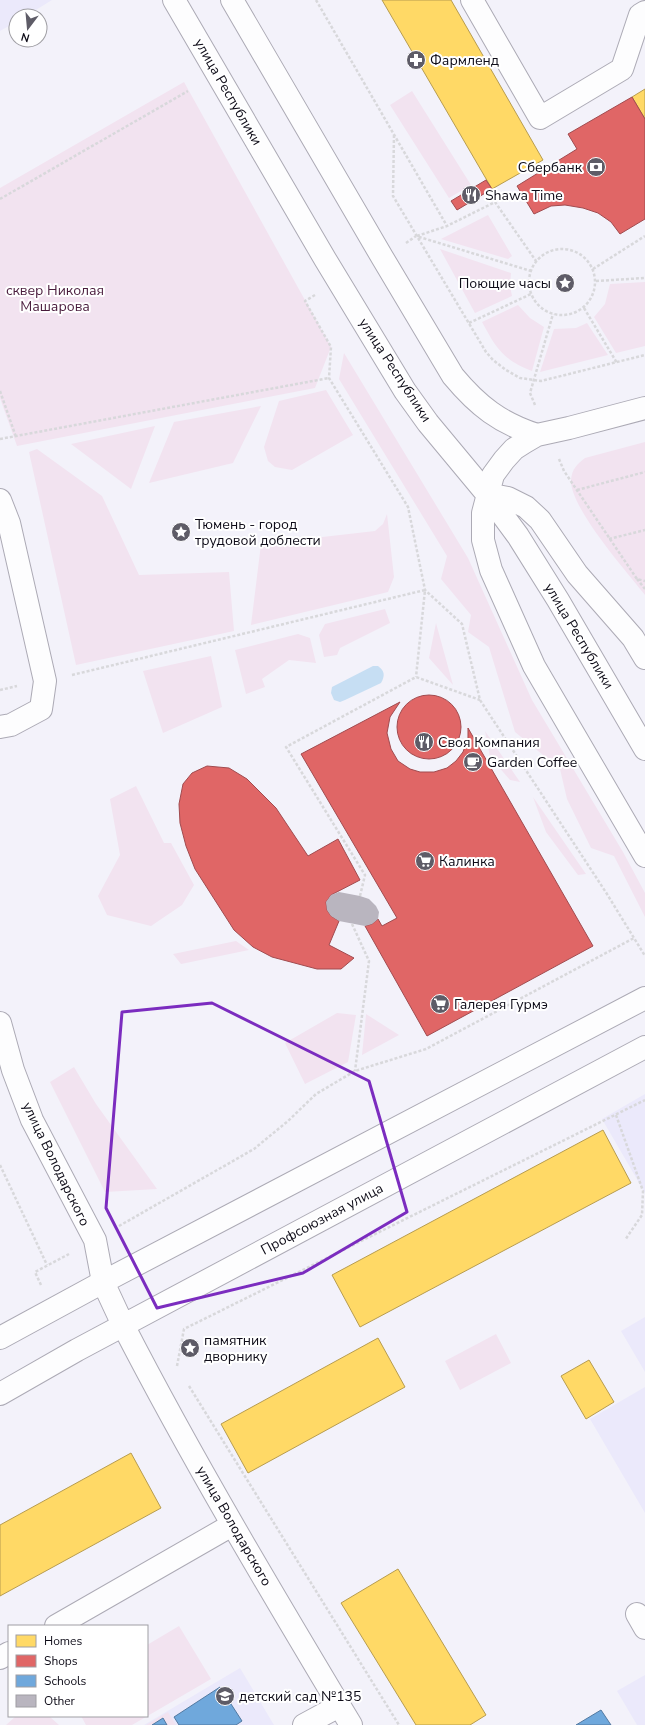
<svg xmlns="http://www.w3.org/2000/svg" width="645" height="1725" font-family="'Nunito Sans',sans-serif">
<style>
.built{fill:#ebe9fb}
.green{fill:#f2e3f0}
.water{fill:#c6def3}
.homes{fill:#ffd966;stroke:#b79c4f}
.shops{fill:#e06666;stroke:#a14b4f}
.schools{fill:#6fa8dc;stroke:#5279a1}
.building{fill:#b9b5bf}
.lines{fill:none;stroke-linecap:round;stroke-linejoin:round}
.minor-casing{stroke:#acaab5;stroke-width:24}
.major-casing{stroke:#acaab5;stroke-width:24}
.path{stroke:#d8d8db;stroke-width:2.5;stroke-dasharray:3 2;stroke-linecap:butt}
.minor{stroke:#fdfdfe;stroke-width:22}
.major{stroke:#fdfdfe;stroke-width:22}
.marked{fill:none;stroke:#7b2cbf;stroke-width:3;stroke-linejoin:round}
.labels{text-anchor:middle;dominant-baseline:central;stroke-width:4;stroke-linejoin:round;paint-order:stroke}
.poi-label{font-size:14px;fill:#0e0c18;stroke:#fff;text-anchor:start}
.street-label{font-size:14px;fill:#0e0c18;stroke:#fff}
.park-label{font-size:14px;fill:#491b3c;stroke:#fff}
</style>
<rect width="100%" height="100%" fill="#f3f2fa"/>
<path class="built" d="M 0,0 L 52,0 L 26,16 L 16,16 L 16,22 L 0,31 Z
M 645,1094 L 645,1193 L 602,1119 Z
M 645,1317 L 645,1372 L 621,1331 Z
M 645,1387 L 645,1513 L 590,1419 Z
M 240,1668 L 274,1725 L 144,1725 Z
M 645,1675 L 645,1725 L 637,1725 L 617,1691 Z"/>
<path class="green" d="M 184,82 L 331,347 L 315,388 L 17,446 L 0,398 L 0,188 Z
M 412,91 L 471,185 L 449,198 L 390,105 Z
M 488,215 L 512,256 L 508,259 L 441,239 Z
M 440,249 L 511,273 L 510,286 L 512,296 L 475,313 Z
M 645,282 L 645,346 L 616,353 L 594,317 L 605,304 L 610,284 Z
M 518,305 L 530,318 L 544,327 L 532,371 C 503,360 496,348 482,322 Z
M 587,323 L 608,355 L 540,372 L 554,329 L 576,328 Z
M 344,353 L 468,558 L 532,700 L 623,852 L 645,893 L 645,917 L 614,856 L 591,848 L 567,799 L 560,769 L 515,732 L 489,647 L 468,632 L 471,615 L 441,579 L 447,556 L 339,379 Z
M 326,390 L 353,435 L 292,470 L 275,467 L 268,461 L 264,447 L 279,401 Z
M 261,406 L 233,463 L 149,483 L 174,422 Z
M 155,426 L 131,489 L 71,444 Z
M 645,442 L 645,595 C 627,572 570,508 571,480 C 572,469 577,464 585,458 Z
M 37,449 L 102,496 L 139,575 L 229,572 L 234,631 L 76,665 L 29,452 Z
M 387,514 L 394,577 L 388,592 L 251,625 L 261,544 L 375,531 L 383,524 Z
M 385,609 L 390,623 L 340,648 L 337,655 L 324,657 L 319,635 L 325,624 Z
M 436,623 L 453,685 L 429,658 Z
M 298,634 L 310,638 L 316,663 L 289,660 L 262,679 L 265,687 L 246,694 L 235,650 Z
M 211,656 L 222,707 L 163,733 L 143,671 Z
M 485,731 L 520,782 L 510,780 L 490,757 Z
M 136,786 L 164,843 L 171,843 L 194,885 L 182,905 L 151,926 L 107,915 L 98,896 L 120,855 L 110,799 Z
M 533,797 L 586,874 L 578,875 L 546,832 Z
M 236,941 L 249,950 L 181,964 L 173,954 Z
M 337,1013 L 356,1015 L 348,1062 L 305,1084 L 285,1043 Z
M 366,1014 L 399,1035 L 362,1055 L 366,1015 Z
M 74,1067 L 96,1104 L 157,1189 L 105,1192 L 50,1082 Z
M 496,1334 L 511,1363 L 460,1390 L 445,1361 Z
M 179,1626 L 211,1679 L 132,1725 L 86,1725 L 81,1716 L 147,1716 L 147,1645 Z
M 168,1712 L 176,1725 L 146,1725 Z
M 16,1716 L 49,1716 L 59,1725 L 6,1725 Z"/>
<path class="water" d="M 373,666 L 378,666 C 385,671 385,676 381,683 L 345,700 L 340,702 L 334,700 L 331,693 L 332,687 Z"/>
<path class="homes" d="M 382,0 L 451,0 L 543,160 L 492,189 Z
M 645,89 L 645,119 L 632,97 Z
M 603,1130 L 631,1183 L 360,1327 L 332,1275 Z
M 378,1338 L 405,1387 L 248,1473 L 221,1424 Z
M 589,1360 L 614,1402 L 586,1419 L 561,1376 Z
M 131,1453 L 161,1508 L 0,1596 L 0,1525 Z
M 398,1569 L 486,1715 L 470,1725 L 416,1725 L 341,1603 Z"/>
<path class="shops" d="M 632,97 L 645,119 L 645,219 L 620,234 L 611,222 L 598,213 L 583,208 L 565,205 L 551,206 L 534,214 L 517,186 L 577,149 L 568,134 Z
M 486,180 L 492,189 L 457,210 L 451,201 Z
M397 727a32 32 0 1 1 64 0a32 32 0 1 1-64 0Z
M 400,702 L 390,717 L 387,733 L 391,749 L 398,761 L 410,769 L 420,772 L 434,772 L 447,768 L 456,761 L 463,752 L 468,738 L 468,728 L 593,946 L 427,1036 L 365,926 L 372,924 L 378,919 L 382,926 L 397,918 L 301,754 Z
M 207,766 L 229,768 L 247,779 L 276,808 L 308,856 L 338,839 L 360,880 L 331,895 L 326,902 L 327,910 L 331,916 L 339,921 L 329,945 L 354,958 L 341,969 L 317,969 L 272,957 L 253,947 L 234,930 L 195,869 L 186,846 L 180,823 L 179,804 L 183,784 L 192,773 Z"/>
<path class="schools" d="M 220,1687 L 242,1721 L 236,1725 L 179,1725 L 174,1717 Z
M 601,1710 L 611,1725 L 576,1725 Z
M 163,1718 L 167,1725 L 152,1725 Z"/>
<path class="building" d="M 339,892 L 360,896 L 369,899 L 376,906 L 379,912 L 378,919 L 372,924 L 365,926 L 339,921 L 331,916 L 327,910 L 326,902 L 331,895 Z"/>
<g class="lines">
<defs>
<path id="minor" d="M 472,0 L 540,118 L 622,69 L 640,15 L 645,12
M 0,500 L 9,523 L 45,681 L 41,709 L 11,725 L 0,727
M 0,1023 L 13,1070 L 32,1120 L 95,1240 L 103,1282
M 123,1325 C 193,1461 272,1593 351,1725
M 637,1614 L 645,1628
M 56,1626 L 232,1525
M 0,1658 L 9,1653
M 304,1725 L 339,1706"/>
<path id="major" d="M 174,0 L 325,259 L 405,391 L 428,423 L 487,494 L 518,536 L 558,600 L 645,749
M 232,0 L 382,257 L 453,376 C 478,406 500,423 537,435
M 645,408 L 569,428 L 537,435 L 525,442 L 514,449 L 504,460 L 493,475 L 483,513 L 483,540 L 491,570 L 534,666 L 645,856
M 487,494 L 508,498 L 526,507 L 540,520 L 577,574 L 633,638 L 645,658
M 103,1282 L 123,1325
M 0,1338 L 103,1282 L 645,998
M 0,1394 L 77,1350 L 645,1047"/>
</defs>
<use href="#minor" class="minor-casing"/>
<use href="#major" class="major-casing"/>
<path class="path" d="M 316,0 L 447,226
M 394,135 L 393,196 L 486,352 L 493,360 L 506,370 L 520,378 L 541,381 L 645,355
M 0,199 L 188,91
M 417,236 L 447,226 L 495,202 L 536,261
M 406,243 L 416,236 L 531,271
M529 282a33 33 0 1 1 66 0a33 33 0 1 1-66 0Z
M 593,269 L 645,236
M 596,281 L 645,278
M 315,295 L 305,301 L 331,347 L 329,378 L 408,507 L 425,590 L 462,624 L 480,700 L 607,894 L 645,956
M 584,308 L 617,363
M 469,323 L 531,294
M 0,391 L 16,437
M 535,405 L 530,393 L 553,314
M 0,439 L 329,378
M 559,459 L 564,471 L 637,579 L 645,581
M 577,490 L 645,472
M 609,539 L 645,530
M 637,579 L 645,589
M 72,675 L 425,590 L 416,677
M 0,690 L 17,686
M 360,896 L 365,875 L 286,747 L 416,677 L 480,700
M 352,924 L 369,961 L 355,1071
M 616,1115 L 643,1191 L 642,1215 L 625,1240
M 0,1165 L 47,1265
M 119,1226 L 254,1149 L 288,1121 L 316,1094 L 355,1071 L 426,1049 L 634,938
M 41,1285 L 35,1272 L 69,1254
M 177,1366 L 184,1329 L 645,1100
M 189,1386 L 399,1725"/>
<use href="#minor" class="minor"/>
<use href="#major" class="major"/>
</g>
<path class="marked" d="M 212,1003 L 369,1081 L 407,1212 L 303,1273 L 157,1308 L 106,1208 L 122,1012 Z"/>
<defs>
<symbol id="pharmacy-disc" viewBox="-11 -11 22 22"><circle r="9.5" fill="#5e5c67" stroke="#fff"/><path d="M-2-6h4v4h4v4h-4v4h-4v-4h-4v-4h4Z" fill="#fff"/></symbol>
<symbol id="bank-disc" viewBox="-11 -11 22 22"><circle r="9.5" fill="#5e5c67" stroke="#fff"/><path d="M-6-4H6V4H-6ZM0-2.3a2.3 2.3 0 1 0 0 4.6a2.3 2.3 0 1 0 0-4.6Z" fill="#fff"/></symbol>
<symbol id="restaurant-disc" viewBox="-11 -11 22 22"><circle r="9.5" fill="#5e5c67" stroke="#fff"/><path d="M-5-6h1v4h1v-4h1v4h1v-4h1v5L-1.5 .5V6h-2V.5L-5-1ZM5-6V6H3V1.5H1.5Q1.5-4 5-6Z" fill="#fff"/></symbol>
<symbol id="sight-disc" viewBox="-11 -11 22 22"><circle r="9.5" fill="#5e5c67" stroke="#fff"/><path d="M0-6L1.8-2.2L6-1.7L2.9 1.2L3.7 5.4L0 3.3L-3.7 5.4L-2.9 1.2L-6-1.7L-1.8-2.2Z" fill="#fff"/></symbol>
<symbol id="cafe-disc" viewBox="-11 -11 22 22"><circle r="9.5" fill="#5e5c67" stroke="#fff"/><path d="M-5.5-4.5H6V0H3Q3 3.5 0 3.5H-2.5Q-5.5 3.5-5.5 0ZM3-3.2v2h1.7v-2ZM-6 4.5H4V6H-6Z" fill="#fff"/></symbol>
<symbol id="supermarket-disc" viewBox="-11 -11 22 22"><circle r="9.5" fill="#5e5c67" stroke="#fff"/><path d="M-6-5.5h2.5l.6 2H6L4.5 2H-2.5L-4.4-4H-6ZM-1.5 3.2a1.3 1.3 0 1 0 .1 0ZM3 3.2a1.3 1.3 0 1 0 .1 0Z" fill="#fff"/></symbol>
<symbol id="school-disc" viewBox="-11 -11 22 22"><circle r="9.5" fill="#5e5c67" stroke="#fff"/><path d="M0-5L7-2L0 1L-7-2ZM-4 1L0 2.5L4 1V4Q0 6-4 4Z" fill="#fff"/></symbol>
</defs>
<g fill-rule="evenodd">
<use href="#pharmacy-disc" x="405" y="49" width="22" height="22"/>
<use href="#bank-disc" x="585" y="156" width="22" height="22"/>
<use href="#restaurant-disc" x="460" y="184" width="22" height="22"/>
<use href="#sight-disc" x="554" y="272" width="22" height="22"/>
<use href="#sight-disc" x="170" y="521" width="22" height="22"/>
<use href="#restaurant-disc" x="413" y="731" width="22" height="22"/>
<use href="#cafe-disc" x="462" y="751" width="22" height="22"/>
<use href="#supermarket-disc" x="414" y="850" width="22" height="22"/>
<use href="#supermarket-disc" x="429" y="993" width="22" height="22"/>
<use href="#sight-disc" x="179" y="1337" width="22" height="22"/>
<use href="#school-disc" x="214" y="1685" width="22" height="22"/>
</g>
<g class="labels">
<g class="poi-label">
<text x="430" y="60">Фармленд</text>
<text x="582" y="167" text-anchor="end">Сбербанк</text>
<text x="485" y="195">Shawa Time</text>
<text x="551" y="283" text-anchor="end">Поющие часы</text>
<text x="195" y="524">Тюмень - город<tspan x="195" dy="16">трудовой доблести</tspan></text>
<text x="438" y="742">Своя Компания</text>
<text x="487" y="762">Garden Coffee</text>
<text x="439" y="861">Калинка</text>
<text x="454" y="1004">Галерея Гурмэ</text>
<text x="204" y="1340">памятник<tspan x="204" dy="16">дворнику</tspan></text>
<text x="239" y="1696">детский сад №135</text>
</g>
<g class="street-label">
<text transform="translate(228 92) rotate(60)">улица Республики</text>
<text transform="translate(395 370) rotate(57)">улица Республики</text>
<text transform="translate(579 636) rotate(59)">улица Республики</text>
<text transform="translate(56 1164) rotate(64)">улица Володарского</text>
<text transform="translate(322 1219) rotate(-28)">Профсоюзная улица</text>
<text transform="translate(234 1526) rotate(60)">улица Володарского</text>
</g>
<g class="park-label">
<text x="55" y="290">сквер Николая<tspan x="55" dy="16">Машарова</tspan></text>
</g>
</g>
<rect x="8" y="1625" width="140" height="92" fill="#ffffff" stroke="#9f9ea3"/>
<rect x="16" y="1635" width="20" height="12" fill="#ffd966" stroke="#9f9ea3"/>
<text x="44" y="1645" font-size="12" fill="#0e0c18">Homes</text>
<rect x="16" y="1655" width="20" height="12" fill="#e06666" stroke="#9f9ea3"/>
<text x="44" y="1665" font-size="12" fill="#0e0c18">Shops</text>
<rect x="16" y="1675" width="20" height="12" fill="#6fa8dc" stroke="#9f9ea3"/>
<text x="44" y="1685" font-size="12" fill="#0e0c18">Schools</text>
<rect x="16" y="1695" width="20" height="12" fill="#b9b5bf" stroke="#9f9ea3"/>
<text x="44" y="1705" font-size="12" fill="#0e0c18">Other</text>
<g transform="translate(28 28) rotate(196)"><circle r="19" fill="#ffffff" stroke="#9f9ea3"/>
<path d="M0-3L7 15L0 10L-7 15Z" fill="#5e5c67"/>
<text y="-6" font-size="11" font-weight="bold" text-anchor="middle" fill="#0e0c18">N</text>
</g>
</svg>
